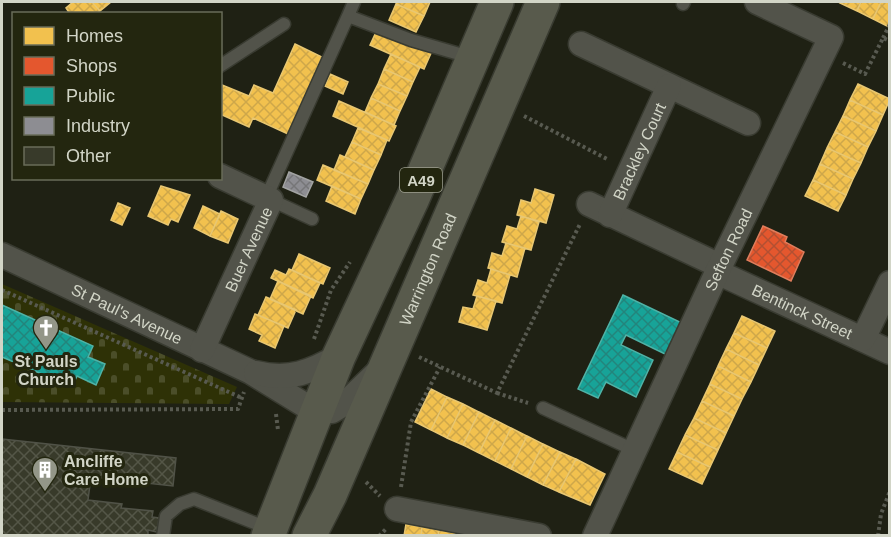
<svg xmlns="http://www.w3.org/2000/svg" width="891" height="537" font-family="Helvetica,sans-serif">
<style>
.cemetery{fill:url(#cemetery-stones)}
.homes{fill:url(#homes-cross-hatch);stroke:#e8c772;stroke-width:1.5}
.shops{fill:url(#shops-cross-hatch);stroke:#df7d5c;stroke-width:1.5}
.public{fill:url(#public-cross-hatch);stroke:#4fb2a6;stroke-width:1.5}
.industry{fill:url(#industry-cross-hatch);stroke:#a2a3a2;stroke-width:1.5}
.building{fill:url(#building-cross-hatch);stroke:#505247;stroke-width:1.5}
.lines{fill:none;stroke-linecap:round;stroke-linejoin:round}
.service-casing{stroke:#393b31;stroke-width:15}
.minor-casing{stroke:#393b31;stroke-width:27}
.trunk-casing{stroke:#393b31;stroke-width:36}
.path{stroke:#585a50;stroke-width:4;stroke-dasharray:3 3;stroke-linecap:butt}
.service{stroke:#52534a;stroke-width:12}
.minor{stroke:#52534a;stroke-width:24}
.trunk{stroke:#585a4c;stroke-width:33}
.labels{text-anchor:middle;dominant-baseline:central;stroke-width:6;stroke-linejoin:round;paint-order:stroke}
.shield{fill:#23260f;stroke:#9ea090;stroke-width:1.5}
.shield-label{font-size:15px;font-weight:bold;fill:#d2d5c7}
.street-label{font-size:16px;fill:#d2d5c7;stroke:#23260f}
.poi-label{font-size:16px;font-weight:bold;fill:#d2d5c7;stroke:#23260f}
</style>
<defs>
<pattern id="cemetery-stones" width="16" height="16" patternUnits="userSpaceOnUse" patternTransform="scale(1.5)"><rect width="16" height="16" fill="#2e3106"/><path d="M2 7V4a2 2 0 0 1 4 0v3zM10 15v-3a2 2 0 0 1 4 0v3z" fill="#4b4e29"/></pattern>
<pattern id="homes-cross-hatch" width="8" height="8" patternUnits="userSpaceOnUse" patternTransform="scale(1.5)"><rect width="8" height="8" fill="#f2c14e"/><path d="M0 0l8 8M0 8l8-8" fill="none" stroke="#cea74a"/></pattern>
<pattern id="shops-cross-hatch" width="8" height="8" patternUnits="userSpaceOnUse" patternTransform="scale(1.5)"><rect width="8" height="8" fill="#e4572e"/><path d="M0 0l8 8M0 8l8-8" fill="none" stroke="#b25032"/></pattern>
<pattern id="public-cross-hatch" width="8" height="8" patternUnits="userSpaceOnUse" patternTransform="scale(1.5)"><rect width="8" height="8" fill="#17a398"/><path d="M0 0l8 8M0 8l8-8" fill="none" stroke="#23857c"/></pattern>
<pattern id="industry-cross-hatch" width="8" height="8" patternUnits="userSpaceOnUse" patternTransform="scale(1.5)"><rect width="8" height="8" fill="#8d8d92"/><path d="M0 0l8 8M0 8l8-8" fill="none" stroke="#767678"/></pattern>
<pattern id="building-cross-hatch" width="8" height="8" patternUnits="userSpaceOnUse" patternTransform="scale(1.5)"><rect width="8" height="8" fill="#383a2a"/><path d="M0 0l8 8M0 8l8-8" fill="none" stroke="#545647"/></pattern>
</defs>
<rect width="100%" height="100%" fill="#1f2114"/>
<path class="cemetery" d="M 2,284 L 237,387 L 229,404 L 2,402 Z"/>
<path class="homes" d="M 73,2 L 92,2 L 100,11 L 97,14 L 70,14 L 66,8 Z
M 92,2 L 111,2 L 100,11 Z
M 397,2 L 430,2 L 424,16 L 396,4 Z
M 841,2 L 861,2 L 857,11 L 840,3 Z
M 861,2 L 881,2 L 873,19 L 857,11 Z
M 881,2 L 890,2 L 889,27 L 873,19 Z
M 396,4 L 424,16 L 416,32 L 389,20 Z
M 377,30 L 432,51 L 424,69 L 370,45 Z
M 295,44 L 322,57 L 288,134 L 253,118 L 249,127 L 220,114 L 220,84 L 249,96 L 254,85 L 273,93 Z
M 391,54 L 420,67 L 413,82 L 384,69 Z
M 384,69 L 413,82 L 407,96 L 378,84 Z
M 330,74 L 348,82 L 343,94 L 325,86 Z
M 378,84 L 407,96 L 400,111 L 371,98 Z
M 858,84 L 890,99 L 883,115 L 850,100 Z
M 371,98 L 400,111 L 394,125 L 365,112 Z
M 850,100 L 883,115 L 876,131 L 843,116 Z
M 339,101 L 396,126 L 389,141 L 333,116 Z
M 843,116 L 876,131 L 868,147 L 835,132 Z
M 358,128 L 387,140 L 381,155 L 352,142 Z
M 835,132 L 868,147 L 861,163 L 827,148 Z
M 352,142 L 381,155 L 374,170 L 345,157 Z
M 827,148 L 861,163 L 853,179 L 820,164 Z
M 340,155 L 374,170 L 368,184 L 334,170 Z
M 820,164 L 853,179 L 846,195 L 813,180 Z
M 323,165 L 368,184 L 361,199 L 317,180 Z
M 813,180 L 846,195 L 838,211 L 805,196 Z
M 161,186 L 190,195 L 178,222 L 171,219 L 168,225 L 148,216 Z
M 332,186 L 361,199 L 355,214 L 326,201 Z
M 535,189 L 554,195 L 546,223 L 517,215 L 521,200 L 531,203 Z
M 118,203 L 130,208 L 122,225 L 111,220 Z
M 203,206 L 220,214 L 210,236 L 194,228 Z
M 221,211 L 238,219 L 228,243 L 210,236 Z
M 521,216 L 539,222 L 531,250 L 502,242 L 507,226 L 517,229 Z
M 506,243 L 525,248 L 517,277 L 488,268 L 492,253 L 502,256 Z
M 299,254 L 330,268 L 323,284 L 292,270 Z
M 289,269 L 320,283 L 313,298 L 271,278 L 275,270 L 286,275 Z
M 491,269 L 510,275 L 502,303 L 473,295 L 478,280 L 487,283 Z
M 278,281 L 311,296 L 303,314 L 270,299 Z
M 477,296 L 496,301 L 487,330 L 459,322 L 463,307 L 473,309 Z
M 266,297 L 296,310 L 288,328 L 258,315 Z
M 255,314 L 284,326 L 275,348 L 259,341 L 262,335 L 249,329 Z
M 742,316 L 775,331 L 767,348 L 734,333 Z
M 734,333 L 767,348 L 759,365 L 726,349 Z
M 726,349 L 759,365 L 751,382 L 718,366 Z
M 718,366 L 751,382 L 742,399 L 710,384 Z
M 710,384 L 742,399 L 734,416 L 702,401 Z
M 431,389 L 447,397 L 431,430 L 415,422 Z
M 447,397 L 463,404 L 447,438 L 431,430 Z
M 702,401 L 734,416 L 726,433 L 694,418 Z
M 463,404 L 479,412 L 463,445 L 447,438 Z
M 479,412 L 495,420 L 479,453 L 463,445 Z
M 694,418 L 726,433 L 718,450 L 685,435 Z
M 495,420 L 511,428 L 495,461 L 479,453 Z
M 511,428 L 527,436 L 511,469 L 495,461 Z
M 685,435 L 718,450 L 710,467 L 677,452 Z
M 527,436 L 543,444 L 527,477 L 511,469 Z
M 543,444 L 560,452 L 543,485 L 527,477 Z
M 560,452 L 576,459 L 559,492 L 543,485 Z
M 677,452 L 710,467 L 702,484 L 669,469 Z
M 576,459 L 605,474 L 590,505 L 559,492 Z
M 406,524 L 422,527 L 421,536 L 404,536 Z
M 422,527 L 439,530 L 438,536 L 421,536 Z
M 439,530 L 455,533 L 455,536 L 438,536 Z"/>
<path class="shops" d="M 763,226 L 787,237 L 785,242 L 804,252 L 791,281 L 747,260 Z"/>
<path class="public" d="M 623,295 L 682,323 L 667,355 L 626,335 L 621,345 L 653,360 L 636,397 L 606,382 L 598,398 L 578,389 Z
M 2,305 L 93,346 L 88,357 L 105,364 L 96,385 L 77,376 L 72,387 L 2,357 Z"/>
<path class="industry" d="M 289,172 L 313,182 L 306,197 L 283,187 Z"/>
<path class="building" d="M 2,439 L 176,458 L 173,486 L 91,477 L 88,500 L 122,504 L 121,508 L 153,511 L 152,517 L 159,518 L 157,532 L 148,530 L 148,536 L 2,536 Z"/>
<g class="lines">
<defs>
<path id="service" d="M 683,4 L 684,2
M 348,16 L 354,2
M 220,66 L 284,24
M 266,198 L 348,16 L 411,40 L 473,58
M 271,200 L 312,219
M 543,408 L 634,450
M 163,536 L 166,516 L 180,504 L 194,499 L 270,529"/>
<g id="minor">
<path d="M 581,44 L 748,123"/>
<path d="M 589,204 L 720,266"/>
<path id="s1" d="M 610,215 L 669,86"/>
<path id="s2" d="M 2,255 L 251,372 L 316,412 L 332,411 L 347,402 L 377,373"/>
<path id="s3" d="M 717,272 L 890,352"/>
<path d="M 863,339 L 890,283"/>
<path id="s4" d="M 202,350 L 271,200 L 220,176"/>
<path d="M 256,373 C 289,381 311,372 339,356"/>
<path d="M 397,509 L 539,536"/>
<path id="s5" d="M 595,536 L 720,266 L 831,37 L 757,2"/>
</g>
<g id="trunk">
<path d="M 268,536 L 339,356 L 413,198 L 497,2"/>
<path id="s6" d="M 309,536 L 330,495 L 543,2"/>
</g>
</defs>
<use href="#service" class="service-casing"/>
<use href="#minor" class="minor-casing"/>
<use href="#trunk" class="trunk-casing"/>
<path class="path" d="M 883,38 L 890,24
M 843,63 L 865,74 L 883,38 L 890,41
M 524,116 L 609,160
M 2,290 L 242,398
M 314,339 L 331,290 L 350,262
M 419,357 L 497,393 L 580,224
M 497,393 L 528,403
M 2,410 L 238,409 L 244,392
M 276,414 L 278,430
M 366,482 L 380,496
M 401,487 L 411,422 L 440,367
M 379,536 L 386,529
M 878,536 L 881,514 L 890,491"/>
<use href="#service" class="service"/>
<use href="#minor" class="minor"/>
<use href="#trunk" class="trunk"/>
</g>
<defs>
<symbol id="church-pin" viewBox="-11 -11 22 30"><path d="M0 17L-7.5 6A9.5 9.5 0 1 1 7.5 6Z" fill="#939688" stroke="#23260f"/><path d="M-1.2-6h2.4v3.5h3.3v2.4h-3.3V6h-2.4V-.1h-3.3v-2.4h3.3Z" fill="#fff"/></symbol>
<symbol id="building-pin" viewBox="-11 -11 22 30"><path d="M0 17L-7.5 6A9.5 9.5 0 1 1 7.5 6Z" fill="#939688" stroke="#23260f"/><path d="M-4-6H4V6H1V3H-1V6H-4ZM-2.5-4.3h1.7v1.8h-1.7ZM.8-4.3h1.7v1.8H.8ZM-2.5-1h1.7V.8h-1.7ZM.8-1h1.7V.8H.8Z" fill="#fff"/></symbol>
</defs>
<g fill-rule="evenodd">
<use href="#church-pin" x="31" y="313" width="30" height="40"/>
<use href="#building-pin" x="30" y="455" width="30" height="40"/>
</g>
<g class="labels">
<rect class="shield" x="400" y="168" width="42" height="24" rx="4.5"/>
<g class="shield-label">
<text x="421" y="180">A49</text>
</g>
<g class="street-label">
<text stroke="none"><textPath href="#s1" startOffset="70">Brackley Court</textPath></text>
<text stroke="none"><textPath href="#s5" startOffset="316">Sefton Road</textPath></text>
<text stroke="none"><textPath href="#s4" startOffset="111">Buer Avenue</textPath></text>
<text stroke="none"><textPath href="#s6" startOffset="292">Warrington Road</textPath></text>
<text stroke="none"><textPath href="#s3" startOffset="94">Bentinck Street</textPath></text>
<text stroke="none"><textPath href="#s2" startOffset="138">St Paul's Avenue</textPath></text>
</g>
<g class="poi-label">
<text x="46" y="361">St Pauls<tspan x="46" dy="18">Church</tspan></text>
<text x="64" y="461" text-anchor="start">Ancliffe<tspan x="64" dy="18">Care Home</tspan></text>
</g>
</g>
<rect width="891" height="537" fill="none" stroke="#d2d5c7" stroke-width="6"/>
<rect x="12" y="12" width="210" height="168" fill="#23260f" stroke="#696c59" stroke-width="1.5"/>
<rect x="24" y="27" width="30" height="18" fill="#f2c14e" stroke="#696c59" stroke-width="1.5"/>
<text x="66" y="42" font-size="18" fill="#d2d5c7">Homes</text>
<rect x="24" y="57" width="30" height="18" fill="#e4572e" stroke="#696c59" stroke-width="1.5"/>
<text x="66" y="72" font-size="18" fill="#d2d5c7">Shops</text>
<rect x="24" y="87" width="30" height="18" fill="#17a398" stroke="#696c59" stroke-width="1.5"/>
<text x="66" y="102" font-size="18" fill="#d2d5c7">Public</text>
<rect x="24" y="117" width="30" height="18" fill="#8d8d92" stroke="#696c59" stroke-width="1.5"/>
<text x="66" y="132" font-size="18" fill="#d2d5c7">Industry</text>
<rect x="24" y="147" width="30" height="18" fill="#383a2a" stroke="#696c59" stroke-width="1.5"/>
<text x="66" y="162" font-size="18" fill="#d2d5c7">Other</text>
</svg>
